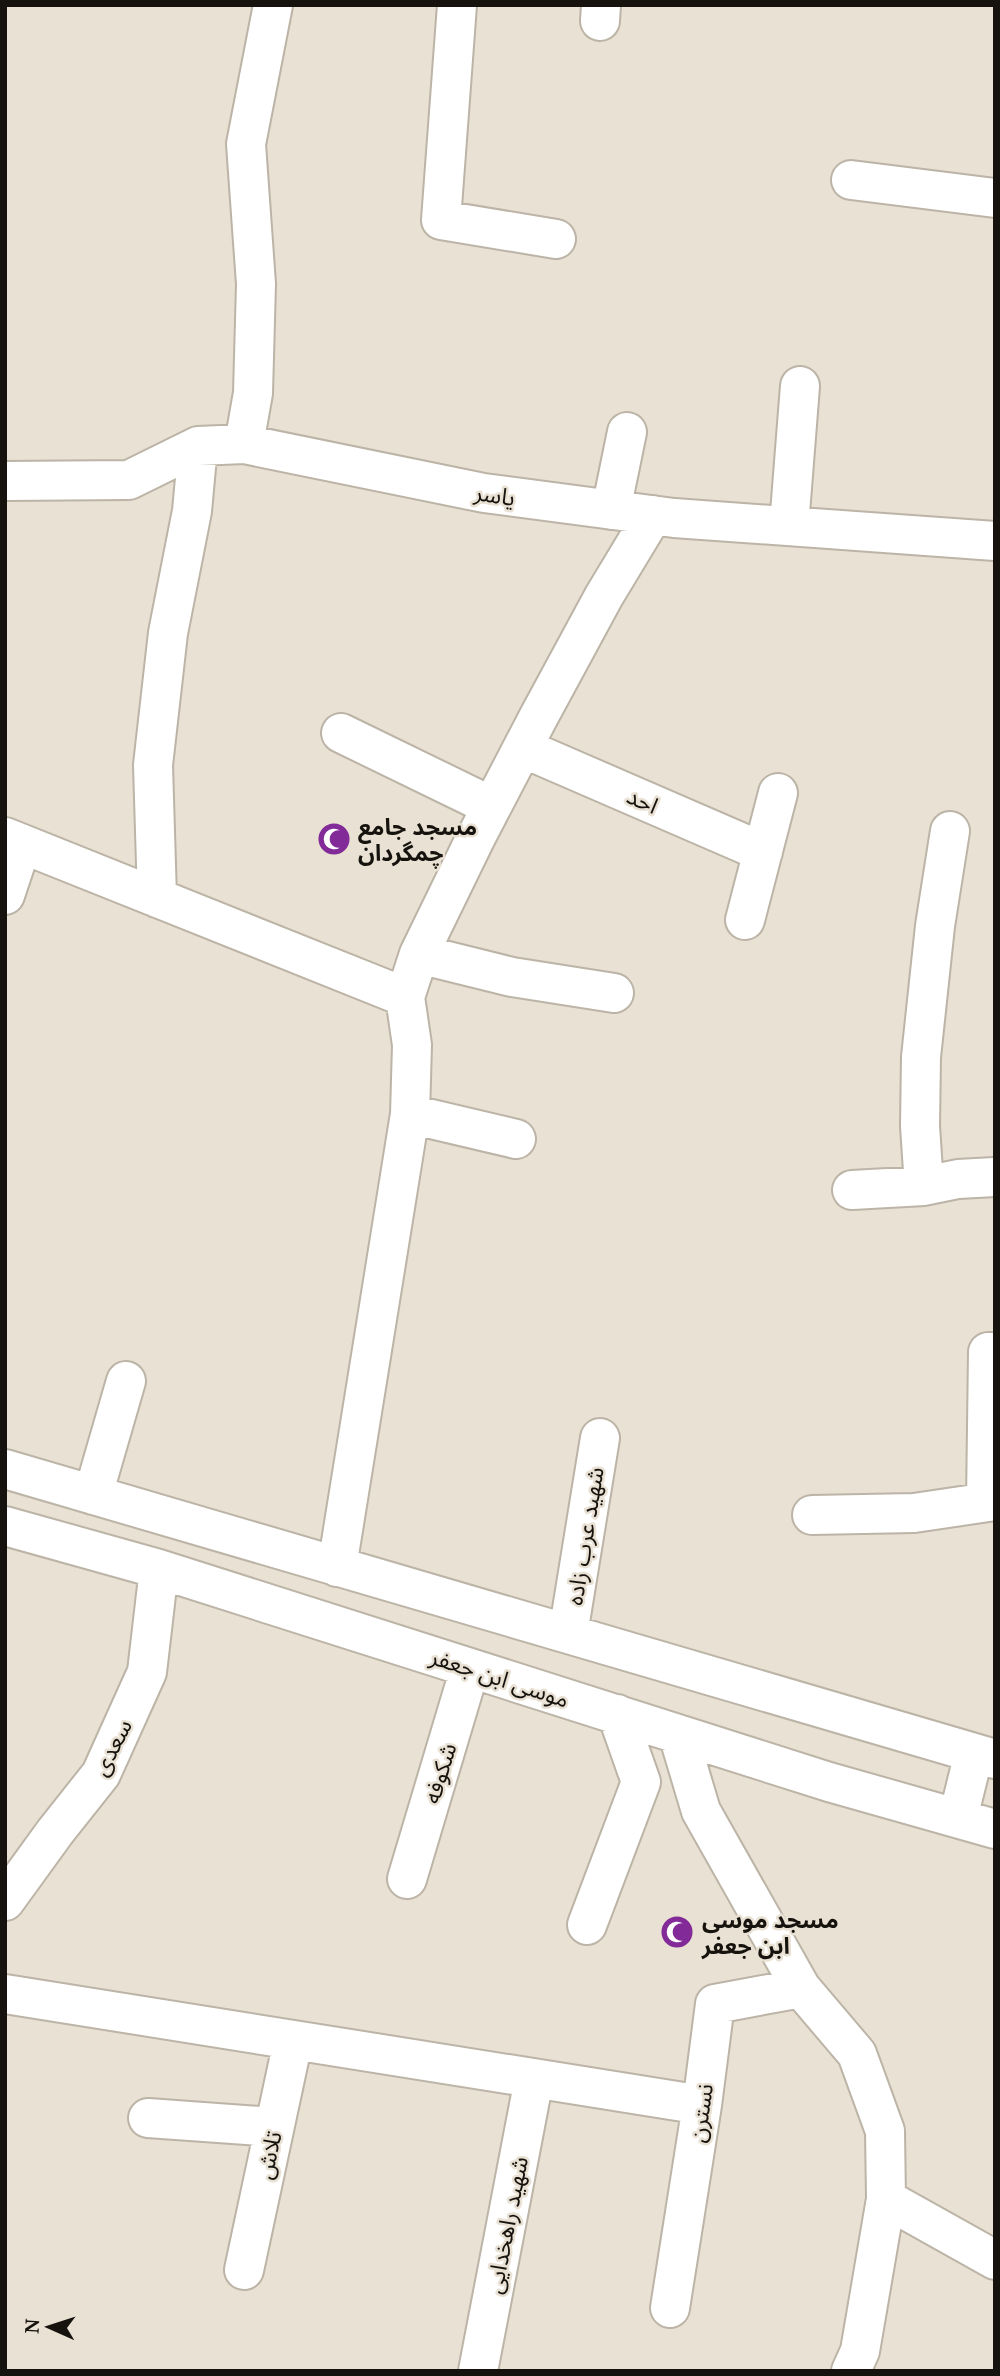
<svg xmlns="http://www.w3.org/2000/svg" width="1000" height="2376" font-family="'Noto Serif','Noto Sans Arabic',serif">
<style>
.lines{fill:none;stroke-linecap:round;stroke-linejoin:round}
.minor-casing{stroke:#bcb4a6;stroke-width:42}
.minor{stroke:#fff;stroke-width:38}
.labels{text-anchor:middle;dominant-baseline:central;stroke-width:5;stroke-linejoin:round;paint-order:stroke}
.street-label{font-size:23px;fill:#16130e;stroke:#e9e1d3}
.poi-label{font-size:23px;font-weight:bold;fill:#16130e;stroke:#e9e1d3;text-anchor:start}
</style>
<rect width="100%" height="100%" fill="#e9e1d3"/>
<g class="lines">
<defs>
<path id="minor" d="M 457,5 L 441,220 L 556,239
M 600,21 L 601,5
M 851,180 L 995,198
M 244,444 L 253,393 L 256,284 L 246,144 L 273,5
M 5,481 L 129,480 L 198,446 L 244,444 L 484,493 L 674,518 L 995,541
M 611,510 L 627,432
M 789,526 L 800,386
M 341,733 L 491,806
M 523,748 L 763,852
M 5,837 L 405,997
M 5,895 L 22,844
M 157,898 L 153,765 L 168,633 L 192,511 L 198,446
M 745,920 L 778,793
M 419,954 L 512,977 L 614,993
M 410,1114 L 516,1139
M 924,1186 L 920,1126 L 921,1057 L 935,926 L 950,831
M 852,1190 L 924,1186 L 958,1179 L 995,1177
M 5,1469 L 995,1759
M 93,1495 L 126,1381
M 986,1501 L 988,1352 L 995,1352
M 812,1515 L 914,1513 L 995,1501
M 5,1526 L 159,1569 L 829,1782 L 995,1829
M 337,1567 L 410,1114 L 412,1045 L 405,997 L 419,954 L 476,837 L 538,718 L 604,596 L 653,515
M 568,1634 L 600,1438
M 678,1734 L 701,1811 L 801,1988 L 857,2054 L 885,2131 L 886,2199 L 860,2351 L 851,2371
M 958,1818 L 974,1753
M 407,1879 L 470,1668
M 5,1901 L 55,1832 L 101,1774 L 147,1672 L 159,1569
M 587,1925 L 641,1782 L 617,1714
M 5,1994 L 702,2105
M 148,2118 L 274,2127
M 886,2199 L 995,2260
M 244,2270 L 293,2041
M 670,2308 L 702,2105 L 715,2004 L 801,1988
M 478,2371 L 534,2079"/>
</defs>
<use href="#minor" class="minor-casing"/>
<use href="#minor" class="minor"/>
</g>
<defs>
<symbol id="mosque-disc" viewBox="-11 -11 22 22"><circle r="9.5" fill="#822a97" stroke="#e9e1d3"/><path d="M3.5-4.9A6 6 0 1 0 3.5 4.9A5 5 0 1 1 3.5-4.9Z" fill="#fff"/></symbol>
</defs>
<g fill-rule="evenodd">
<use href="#mosque-disc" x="315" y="820" width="38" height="38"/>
<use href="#mosque-disc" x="658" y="1913" width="38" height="38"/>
</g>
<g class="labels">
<g class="street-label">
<text transform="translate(495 494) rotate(9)">یاسر</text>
<text transform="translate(643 800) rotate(24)">احد</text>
<text transform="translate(584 1536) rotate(-81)">شهید عرب زاده</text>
<text transform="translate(500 1677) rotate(18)">موسی ابن جعفر</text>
<text transform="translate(111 1747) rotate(-63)">سعدی</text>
<text transform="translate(439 1773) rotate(-73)">شکوفه</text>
<text transform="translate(700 2113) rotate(-82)">نسترن</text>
<text transform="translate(268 2155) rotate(-78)">تلاش</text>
<text transform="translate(506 2225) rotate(-79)">شهید راهخدایی</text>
</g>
<g class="poi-label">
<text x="358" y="826">مسجد جامع<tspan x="358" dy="26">چمگردان</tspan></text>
<text x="702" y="1919">مسجد موسی<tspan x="702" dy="26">ابن جعفر</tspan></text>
</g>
</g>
<rect width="1000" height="2376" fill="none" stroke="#16130e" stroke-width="14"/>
<g transform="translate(49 2327) rotate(273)" stroke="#e9e1d3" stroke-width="5" paint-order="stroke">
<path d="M0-5L12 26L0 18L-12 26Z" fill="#16130e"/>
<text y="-10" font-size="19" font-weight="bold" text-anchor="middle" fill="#16130e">N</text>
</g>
</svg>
